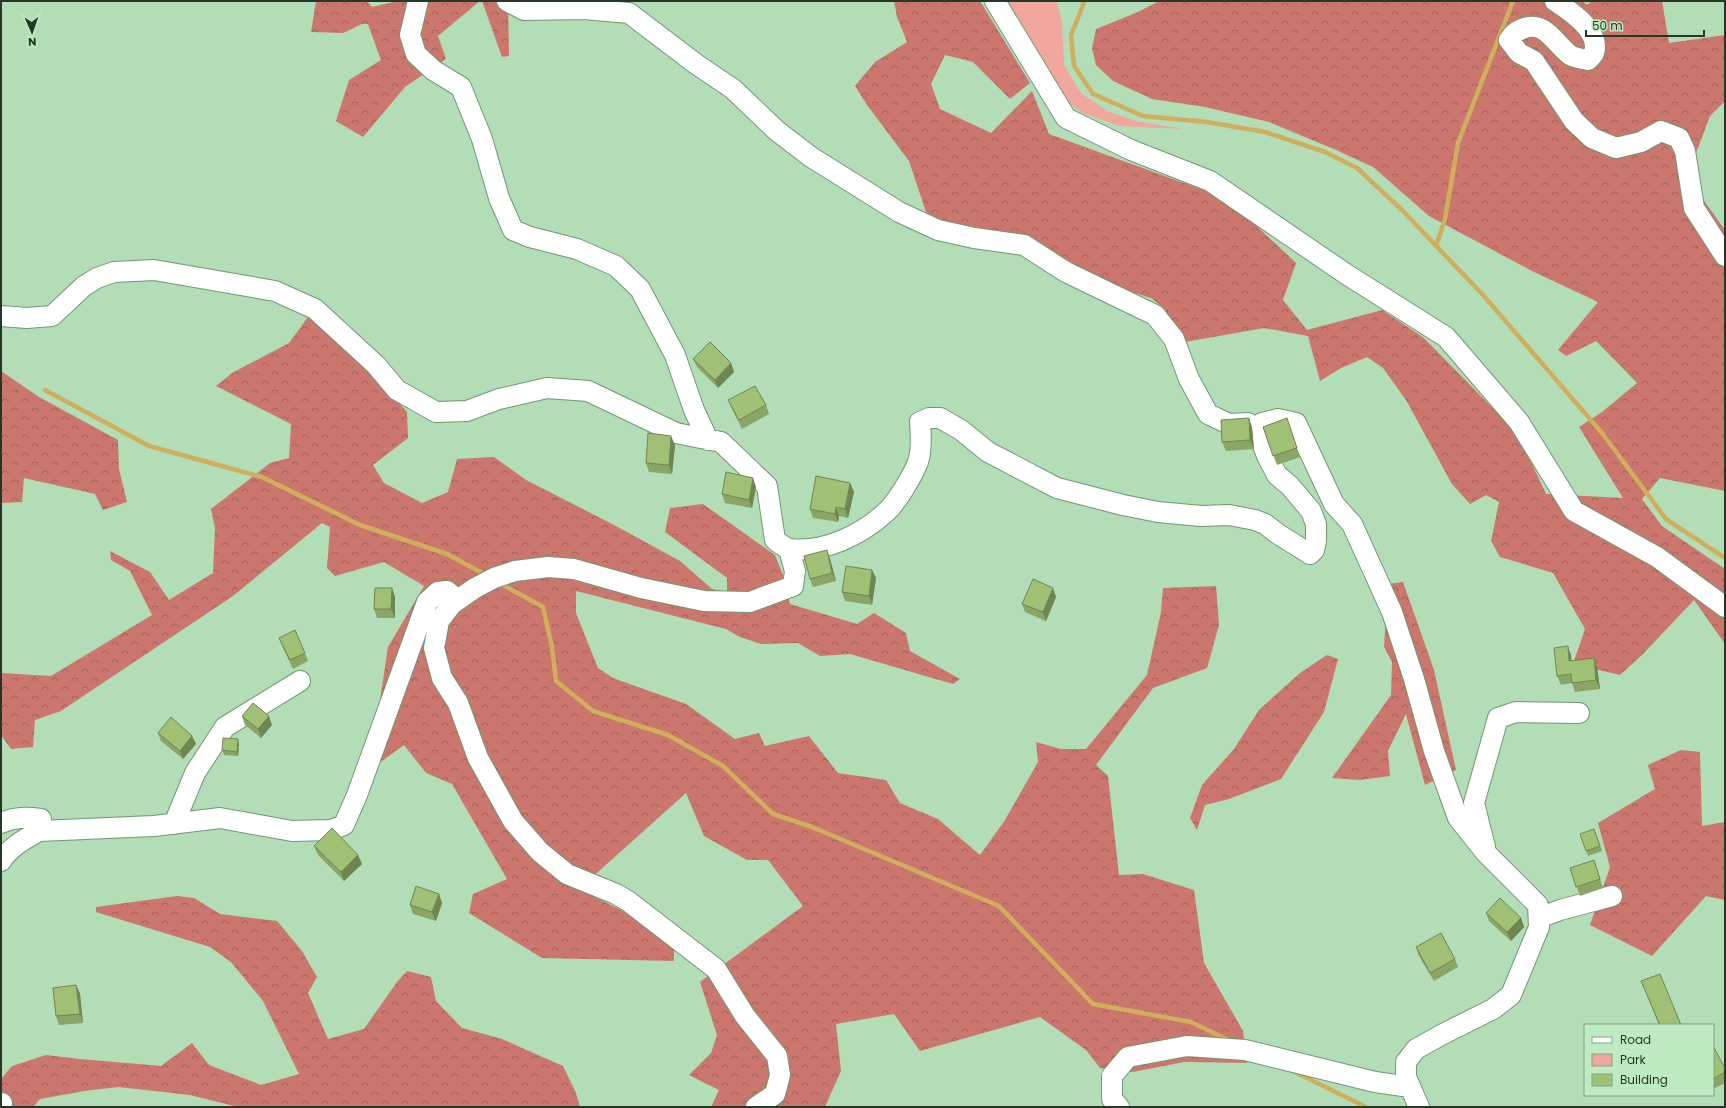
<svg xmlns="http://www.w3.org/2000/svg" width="1726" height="1108" font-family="Poppins,sans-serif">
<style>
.green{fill:#f1a79d}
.forest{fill:url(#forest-crowns)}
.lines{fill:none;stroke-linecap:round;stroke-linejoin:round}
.stream{stroke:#cfae5e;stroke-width:4.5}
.minor-casing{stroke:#6f9874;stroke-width:22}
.minor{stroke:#fff;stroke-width:20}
.wall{fill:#8aa565}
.shaded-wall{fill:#708652}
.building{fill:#a0c075;stroke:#708652}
</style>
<defs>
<pattern id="forest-crowns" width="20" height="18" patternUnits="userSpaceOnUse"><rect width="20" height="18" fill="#cb776d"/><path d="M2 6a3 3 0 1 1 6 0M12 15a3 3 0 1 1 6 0" fill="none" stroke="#a5625a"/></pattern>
</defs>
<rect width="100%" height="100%" fill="#b2ddb6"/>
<path class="green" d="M 1006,1 L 1057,1 L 1062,23 L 1064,65 L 1081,93 L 1107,111 L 1136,121 L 1183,129 L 1119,126 L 1083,113 L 1059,96 Z"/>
<path class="forest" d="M 316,1 L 367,1 L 372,7 L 398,1 L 480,1 L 438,36 L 446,59 L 405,87 L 363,137 L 336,121 L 349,80 L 381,60 L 368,24 L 362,24 L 343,33 L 311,32 Z
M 482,1 L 508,1 L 509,56 L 502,57 Z
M 894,1 L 980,1 L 1030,83 L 1010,99 L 973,62 L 945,55 L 931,84 L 940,109 L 991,133 L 1032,91 L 1049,134 L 1228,199 L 1296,263 L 1283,300 L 1307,330 L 1382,310 L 1424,338 L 1518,434 L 1546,494 L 1623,498 L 1579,427 L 1602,412 L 1637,383 L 1596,341 L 1566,356 L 1558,350 L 1598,302 L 1532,271 L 1429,216 L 1373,167 L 1336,150 L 1269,122 L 1205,107 L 1152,99 L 1113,81 L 1096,65 L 1092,48 L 1096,29 L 1138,12 L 1159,1 L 1582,1 L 1587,5 L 1592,1 L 1662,1 L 1669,43 L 1725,35 L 1725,101 L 1710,116 L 1687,177 L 1725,230 L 1725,491 L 1660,478 L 1642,499 L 1662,526 L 1725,569 L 1725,644 L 1694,600 L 1642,655 L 1620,675 L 1573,664 L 1585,629 L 1553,573 L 1500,557 L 1491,541 L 1499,502 L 1486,495 L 1470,504 L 1452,484 L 1406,400 L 1383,368 L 1367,357 L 1341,368 L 1320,381 L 1308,336 L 1264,328 L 1179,343 L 1165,309 L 1151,298 L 1102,283 L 1022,237 L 928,218 L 909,161 L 867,105 L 855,86 L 875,62 L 907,42 L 897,17 Z
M 308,317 L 367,366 L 407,412 L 408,438 L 373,465 L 384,483 L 422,503 L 448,492 L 457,459 L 494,457 L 526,480 L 616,526 L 680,561 L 712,589 L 727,592 L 727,578 L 665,532 L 670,508 L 703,504 L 775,555 L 783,575 L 790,604 L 857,624 L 874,613 L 906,633 L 910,651 L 960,679 L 953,684 L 850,654 L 820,656 L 798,643 L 761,644 L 740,637 L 726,629 L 576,591 L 576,613 L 598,668 L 613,678 L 686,704 L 735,739 L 759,733 L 765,746 L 809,736 L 838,773 L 886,780 L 900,803 L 938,819 L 980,855 L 1005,820 L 1038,762 L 1036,742 L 1061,749 L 1086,749 L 1147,675 L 1161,612 L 1163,588 L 1216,586 L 1219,625 L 1207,668 L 1153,688 L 1096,765 L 1108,776 L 1119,875 L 1143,874 L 1194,890 L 1204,963 L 1243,1031 L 1247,1063 L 1184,1062 L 1133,1072 L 1100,1068 L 1086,1050 L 1040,1017 L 920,1051 L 894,1014 L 836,1024 L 841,1071 L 825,1107 L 711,1107 L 719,1090 L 689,1075 L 711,1053 L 717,1035 L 700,982 L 803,906 L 768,860 L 747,860 L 704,836 L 686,793 L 579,889 L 623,911 L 674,946 L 674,961 L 542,958 L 469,913 L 473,894 L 507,879 L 452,784 L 426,773 L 404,745 L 372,768 L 377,720 L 388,647 L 424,586 L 384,562 L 335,576 L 327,568 L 330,527 L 322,523 L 233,596 L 61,711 L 35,720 L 33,747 L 11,749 L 1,735 L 1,673 L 51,676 L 152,615 L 130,571 L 111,560 L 110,551 L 150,572 L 169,600 L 213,573 L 215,528 L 211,509 L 270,463 L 289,458 L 291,424 L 216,386 L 232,373 L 289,343 Z
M 1,371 L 39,397 L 118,440 L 119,469 L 127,502 L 103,510 L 95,494 L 24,478 L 22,502 L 1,503 Z
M 1403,582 L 1434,670 L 1456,770 L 1425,785 L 1406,714 L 1388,751 L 1390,776 L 1360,780 L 1332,778 L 1391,695 L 1392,662 L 1384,647 L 1388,584 Z
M 1327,655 L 1338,659 L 1324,712 L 1281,779 L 1229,799 L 1205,805 L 1197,830 L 1190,818 L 1202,785 L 1234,749 L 1259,710 L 1300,673 Z
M 1681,750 L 1700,752 L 1702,826 L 1725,822 L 1725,900 L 1706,896 L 1652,956 L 1590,925 L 1610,867 L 1598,823 L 1655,789 L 1648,765 Z
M 177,896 L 194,898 L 220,914 L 277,921 L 302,951 L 317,977 L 308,993 L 328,1039 L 364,1029 L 397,982 L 407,971 L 431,977 L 436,1001 L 462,1028 L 502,1039 L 563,1066 L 576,1093 L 580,1107 L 238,1107 L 190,1095 L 119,1087 L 84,1091 L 40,1099 L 33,1107 L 1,1107 L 1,1079 L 12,1066 L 46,1055 L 80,1059 L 161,1066 L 192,1043 L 209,1065 L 261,1085 L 299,1074 L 263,1001 L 231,962 L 210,947 L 96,912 L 96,907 Z"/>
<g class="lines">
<path class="stream" d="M 1082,1 L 1084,3 L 1071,35 L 1074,66 L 1093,94 L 1143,116 L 1207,122 L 1265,132 L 1325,152 L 1357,168 L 1402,210 L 1483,295 L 1602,433 L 1666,519 L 1725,558
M 1436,246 L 1445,219 L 1458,143 L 1513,1
M 45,390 L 149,446 L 262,477 L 360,525 L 447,554 L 486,575
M 499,583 L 543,607 L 552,647 L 556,681 L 593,711 L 668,735 L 723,766 L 773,814 L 812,827 L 999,906 L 1093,1004 L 1191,1022 L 1230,1041
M 1291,1070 L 1366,1107"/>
<defs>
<path id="minor" d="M 418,1 L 410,35 L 416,54 L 433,70 L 461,87 L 482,139 L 499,198 L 513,230 L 530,237 L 577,249 L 616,266 L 640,289 L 675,355 L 694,410 L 708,440
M 507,1 L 524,10 L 584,9 L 629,13 L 696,64 L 733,89 L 777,131 L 811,157 L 899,212 L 938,230 L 974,238 L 1024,245 L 1066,272 L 1155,315 L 1174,339 L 1189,379 L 1208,414 L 1229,424 L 1248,423
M 995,1 L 1066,118 L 1131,150 L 1210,181 L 1346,274 L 1446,337 L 1519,422 L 1574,511 L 1657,557 L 1725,607
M 1555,1 C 1570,11 1601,31 1594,53 C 1593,55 1590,58 1588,60 C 1583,59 1575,58 1570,55 C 1555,44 1545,19 1522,29 C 1515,32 1513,34 1509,40 L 1519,53 L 1534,61 L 1574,121 L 1592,138 L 1616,148 L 1641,142 L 1661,131 L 1679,138 L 1685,151 L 1694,208 L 1725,256
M 1,316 L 27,318 L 52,316 L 84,286 L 97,278 L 114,272 L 154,270 L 275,291 L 315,309 L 376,365 L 397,390 L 436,412 L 467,411 L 499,399 L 547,388 L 588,391 L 676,433 L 721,442 L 767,486 L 775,540 C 779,543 785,548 790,549 C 824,553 861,535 885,513 C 896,504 913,475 918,462 C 922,450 921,434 920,422 L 929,418 L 940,418 L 961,430 L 988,452 L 1057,488 L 1123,505 L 1158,512 L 1201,516 L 1229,515 L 1255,520 L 1265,524 L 1278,534 L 1310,554 L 1314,550 L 1316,541 L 1316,524 L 1311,511 L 1290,486 L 1277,475 L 1267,456 L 1260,438 L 1262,423 L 1278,419 L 1296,423 L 1334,504 L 1352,524 L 1392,612 L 1414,679 L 1434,751 L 1458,818 L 1486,853 L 1538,905 L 1539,927 L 1511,995 L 1493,1009 L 1443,1034 L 1416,1049 L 1406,1062 L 1406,1077 L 1419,1107
M 1,823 C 14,817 26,817 41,819 L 39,831 C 25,839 10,847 1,861
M 174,824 L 195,773 L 225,727 L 300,681
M 39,831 L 154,826 L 220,818 L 292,831 L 331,830 L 344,825 L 357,795 L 427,602 L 438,592 L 447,591 L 458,600
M 1485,847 L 1474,803 L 1498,718 L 1516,712 L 1579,713
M 1539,918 L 1560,910 L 1612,896
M 1,1104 L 2,1103
M 756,1107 L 775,1094 L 780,1075 L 777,1056 L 745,1016 L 716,969 L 628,901 L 616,894 L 567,874 L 540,852 L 513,821 L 478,758 L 458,703 L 442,678 L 434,648 L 439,621 L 452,604 L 475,588 L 494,578 L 515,571 L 548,567 L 574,569 L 641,588 L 704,601 L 750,602 L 793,586 L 795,571 L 789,549
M 1119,1107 L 1112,1099 L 1112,1076 L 1128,1057 L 1187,1046 L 1245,1050 L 1375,1082 L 1410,1087"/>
</defs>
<use href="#minor" class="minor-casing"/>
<use href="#minor" class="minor"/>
</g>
<path class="wall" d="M 693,359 L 731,363 L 734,372 L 718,388 L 697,367 Z
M 728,400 L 766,405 L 769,414 L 742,429 L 732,409 Z
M 1287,418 L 1300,457 L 1277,465 L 1263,427 Z
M 1252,427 L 1254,449 L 1226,451 L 1222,442 Z
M 675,445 L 672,474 L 649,472 L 646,463 Z
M 850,483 L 854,492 L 848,518 L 839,516 L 838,522 L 813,518 L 810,509 Z
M 756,487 L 752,508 L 725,503 L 722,494 Z
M 827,550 L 830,559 L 836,581 L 813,587 L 810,579 Z
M 872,570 L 876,578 L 872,605 L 845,601 L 842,592 Z
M 392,588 L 395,597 L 395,618 L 377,618 L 374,609 Z
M 1053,588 L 1056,597 L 1046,621 L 1025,612 L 1022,604 Z
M 279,638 L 305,653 L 308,661 L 293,669 L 282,646 Z
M 1571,655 L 1571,661 L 1594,658 L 1597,667 L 1600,689 L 1575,692 L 1572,683 L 1561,685 L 1557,676 Z
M 242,716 L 272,725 L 261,738 L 245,725 Z
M 158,733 L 192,736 L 196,744 L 183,759 L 161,741 Z
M 239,744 L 238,756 L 224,755 L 222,750 Z
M 1594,829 L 1602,851 L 1588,856 L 1580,834 Z
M 314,846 L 358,855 L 362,864 L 344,881 L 318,855 Z
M 1594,860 L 1603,888 L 1580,896 L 1570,868 Z
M 439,894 L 442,903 L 436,921 L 413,914 L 410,905 Z
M 1486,913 L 1521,918 L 1524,927 L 1511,941 L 1489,921 Z
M 1416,947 L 1455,959 L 1458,967 L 1434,981 L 1419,956 Z
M 1641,981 L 1681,1025 L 1659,1025 Z
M 76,985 L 80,994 L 83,1023 L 59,1025 L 56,1016 Z
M 1713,1046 L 1725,1068 L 1725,1083 L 1713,1089 Z"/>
<path class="shaded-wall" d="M 731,363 L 734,372 L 718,388 L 715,380 Z
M 1249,418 L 1252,427 L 1254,449 L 1250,440 Z
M 671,436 L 675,445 L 672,474 L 669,465 Z
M 753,478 L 756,487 L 752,508 L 749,500 Z
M 850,483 L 854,492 L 848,518 L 845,509 Z
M 836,507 L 839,516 L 838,522 L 835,514 Z
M 827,550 L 830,559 L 836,581 L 832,573 Z
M 872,570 L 876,578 L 872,605 L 869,596 Z
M 392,588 L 395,597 L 395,618 L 391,609 Z
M 1053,588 L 1056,597 L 1046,621 L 1043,612 Z
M 1568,646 L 1571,655 L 1572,670 L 1569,661 Z
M 1594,658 L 1597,667 L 1600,689 L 1596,680 Z
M 269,716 L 272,725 L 261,738 L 258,729 Z
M 192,736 L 196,744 L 183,759 L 180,751 Z
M 238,739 L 239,744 L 238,756 L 237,752 Z
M 358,855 L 362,864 L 344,881 L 341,872 Z
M 439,894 L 442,903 L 436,921 L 432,912 Z
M 1521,918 L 1524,927 L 1511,941 L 1507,932 Z
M 76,985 L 80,994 L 83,1023 L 80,1014 Z"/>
<path class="building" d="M 710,342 L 731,363 L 715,380 L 693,359 Z
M 755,386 L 766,405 L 739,420 L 728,400 Z
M 1249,418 L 1250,440 L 1222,442 L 1221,420 Z
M 1287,418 L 1297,448 L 1273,456 L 1263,427 Z
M 648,433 L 671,436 L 669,465 L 646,463 Z
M 726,472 L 753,478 L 749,500 L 722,494 Z
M 816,476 L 850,483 L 845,509 L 836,507 L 835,514 L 810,509 Z
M 827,550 L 832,573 L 810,579 L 804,556 Z
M 846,566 L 872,570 L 869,596 L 842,592 Z
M 1033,579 L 1053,588 L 1043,612 L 1022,604 Z
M 375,588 L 392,588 L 391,609 L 374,609 Z
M 295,630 L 305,653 L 290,660 L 279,638 Z
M 1568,646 L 1569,661 L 1594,658 L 1596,680 L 1572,683 L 1571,674 L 1557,676 L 1554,648 Z
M 253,703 L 269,716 L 258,729 L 242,716 Z
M 171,717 L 192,736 L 180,751 L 158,733 Z
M 223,738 L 238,739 L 237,752 L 222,750 Z
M 332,828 L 358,855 L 341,872 L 314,846 Z
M 1594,829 L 1600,846 L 1586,851 L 1580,834 Z
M 1594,860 L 1600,879 L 1576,887 L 1570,868 Z
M 416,886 L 439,894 L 432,912 L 410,905 Z
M 1500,898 L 1521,918 L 1507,932 L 1486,913 Z
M 1441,933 L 1455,959 L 1430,973 L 1416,947 Z
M 1660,974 L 1681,1025 L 1660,1025 L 1641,981 Z
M 76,985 L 80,1014 L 56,1016 L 53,988 Z
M 1713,1046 L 1725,1068 L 1725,1072 L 1713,1079 Z"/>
<rect width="1726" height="1108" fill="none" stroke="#263728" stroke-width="4"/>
<rect x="1584" y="1024" width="130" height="72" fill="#bfebc3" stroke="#82a385"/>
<rect x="1592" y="1037" width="20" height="6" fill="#ffffff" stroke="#82a385"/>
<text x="1620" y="1044" font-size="12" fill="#263728">Road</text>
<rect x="1592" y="1054" width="20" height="12" fill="#f1a79d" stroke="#82a385"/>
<text x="1620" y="1064" font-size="12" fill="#263728">Park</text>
<rect x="1592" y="1074" width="20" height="12" fill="#a0c075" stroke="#82a385"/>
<text x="1620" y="1084" font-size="12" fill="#263728">Building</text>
<g transform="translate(32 32) rotate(178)" stroke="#bfebc3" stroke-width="3" paint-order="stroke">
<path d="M0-3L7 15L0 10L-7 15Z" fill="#263728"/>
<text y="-6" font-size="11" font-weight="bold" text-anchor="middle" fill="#263728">N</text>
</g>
<path d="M1586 30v6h118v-6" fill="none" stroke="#263728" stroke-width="2"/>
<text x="1592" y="30" font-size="12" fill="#263728" stroke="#bfebc3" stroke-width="3" paint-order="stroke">50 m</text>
</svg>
